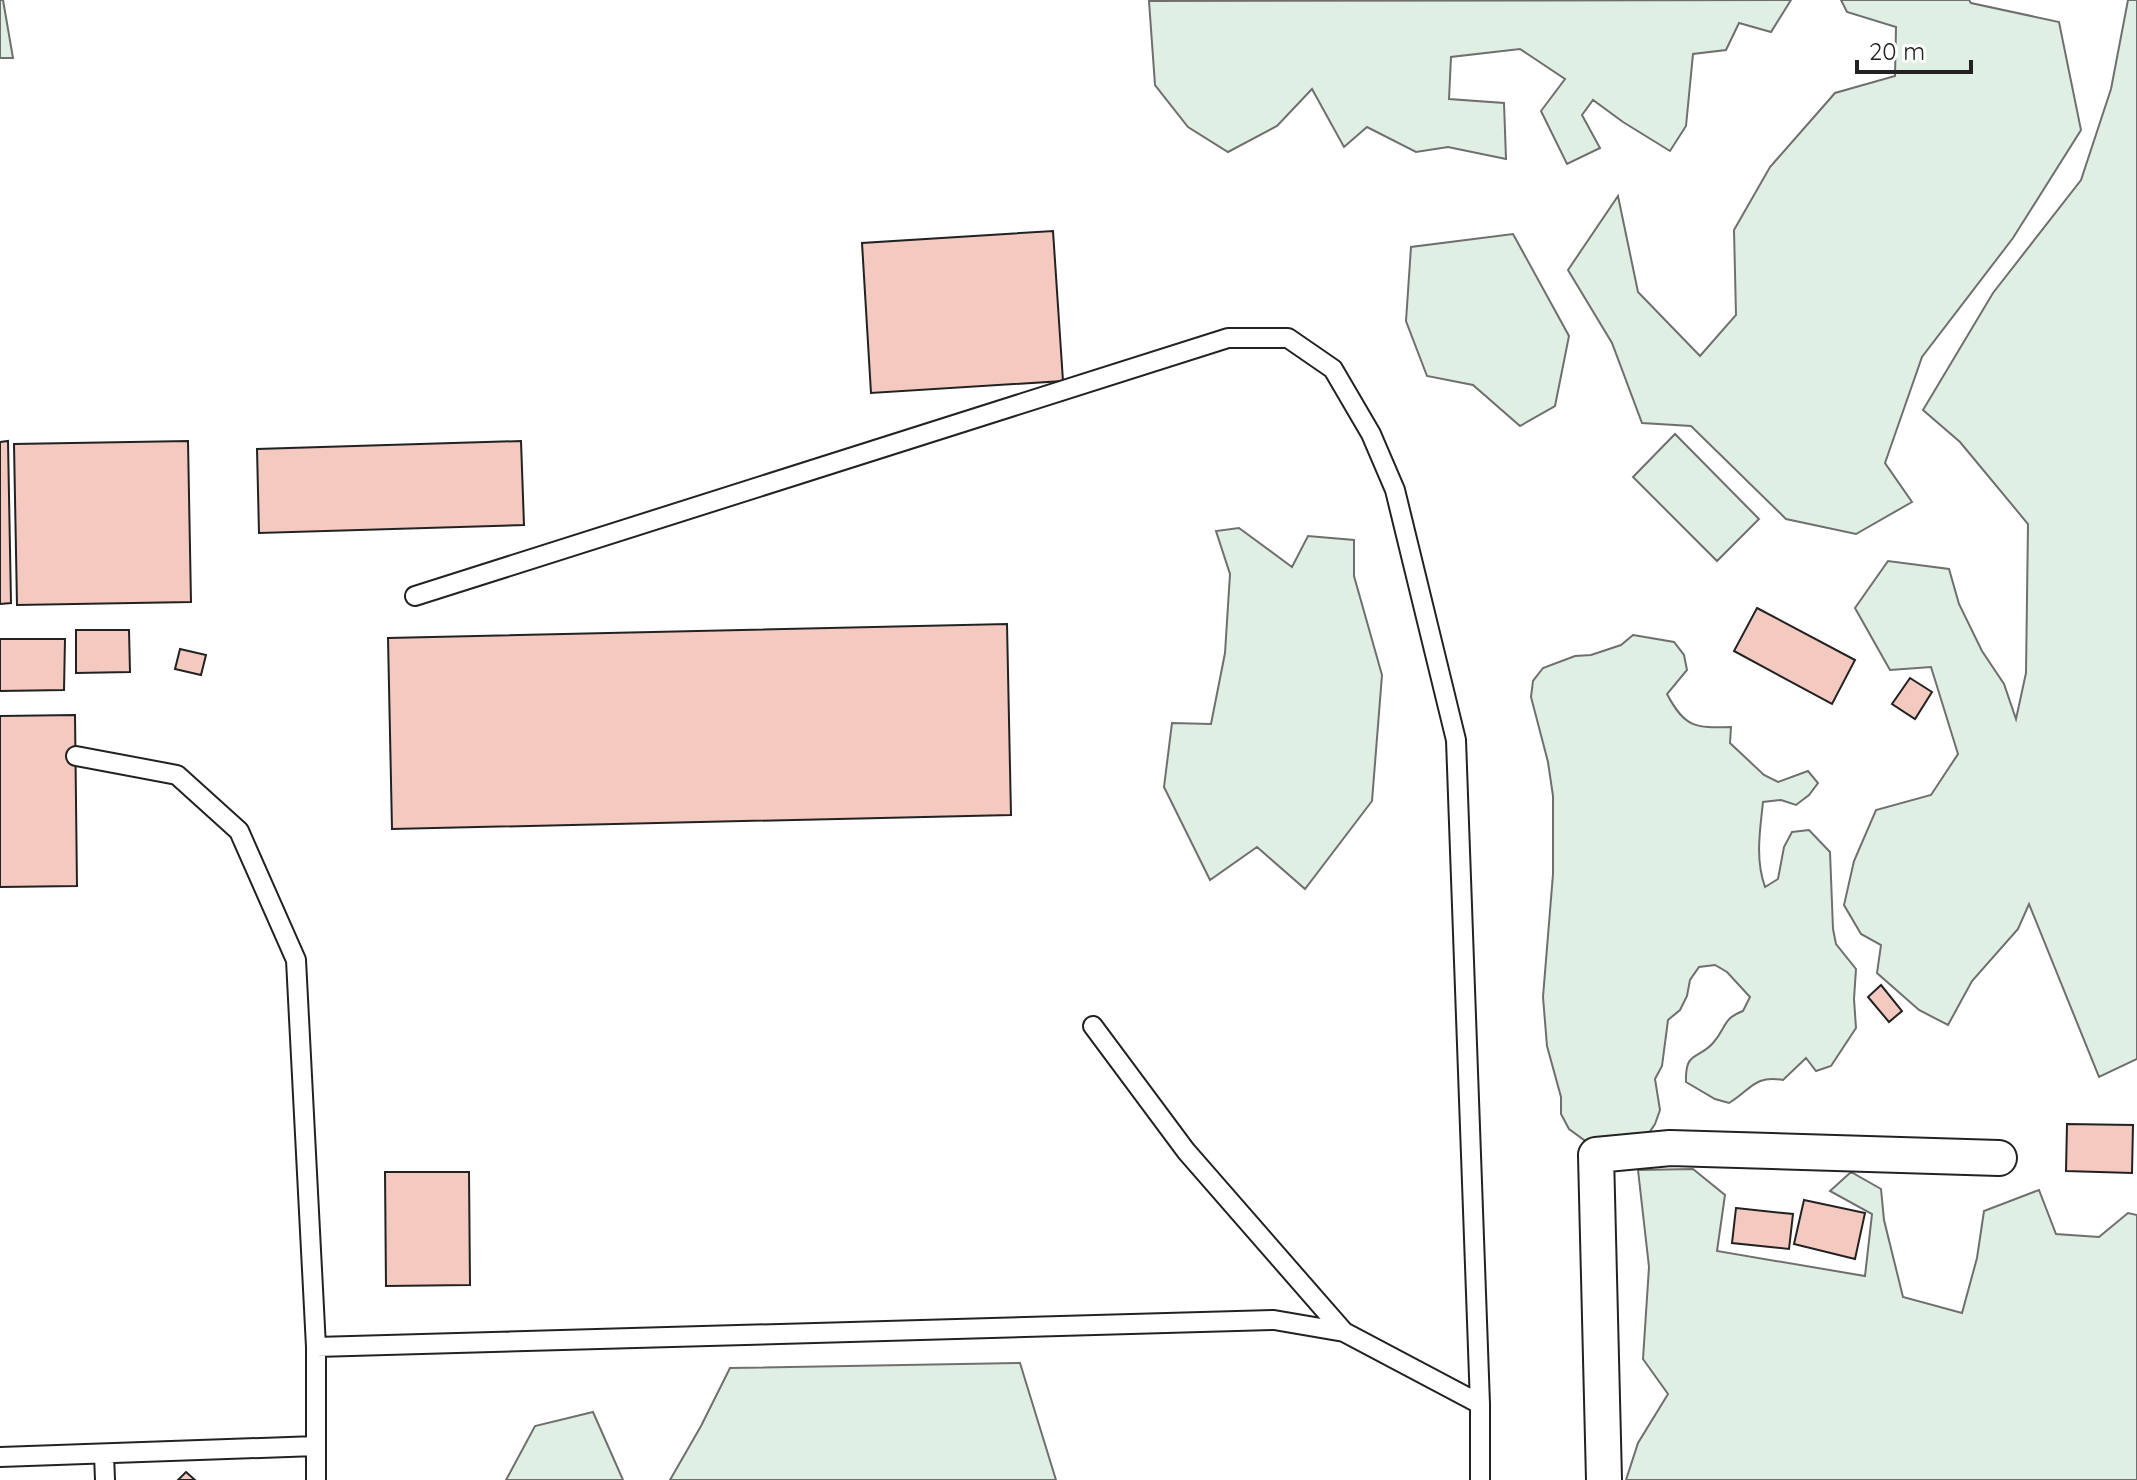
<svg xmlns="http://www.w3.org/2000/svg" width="2137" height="1480" font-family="Quicksand,sans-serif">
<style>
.green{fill:#e0efe3;stroke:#6f6f6f;stroke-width:2}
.building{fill:#f3c9c0;stroke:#222;stroke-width:2}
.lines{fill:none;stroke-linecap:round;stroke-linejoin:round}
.lane-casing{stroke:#222;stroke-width:22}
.street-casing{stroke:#222;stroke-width:38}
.lane{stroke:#fff;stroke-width:18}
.street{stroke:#fff;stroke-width:34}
</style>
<rect width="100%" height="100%" fill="#fff"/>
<path class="green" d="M 0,0 L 3,0 L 13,58 L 0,58 Z
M 1791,0 L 1771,32 L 1739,23 L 1726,50 L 1693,54 L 1686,126 L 1670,151 L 1623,122 L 1593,100 L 1582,115 L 1600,148 L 1567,164 L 1541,111 L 1565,79 L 1520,49 L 1451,57 L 1449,99 L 1504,103 L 1506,159 L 1448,147 L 1416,152 L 1367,127 L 1344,147 L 1312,89 L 1277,126 L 1228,152 L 1188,127 L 1155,85 L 1149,1 Z
M 1841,0 L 1969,0 L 1971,3 L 2059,22 L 2081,130 L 2013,238 L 1922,357 L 1885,463 L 1912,502 L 1856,534 L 1786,519 L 1691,426 L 1642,423 L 1612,343 L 1568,270 L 1618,196 L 1638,292 L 1700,356 L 1736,315 L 1734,230 L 1770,167 L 1835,93 L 1895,76 L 1896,27 L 1847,12 Z
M 2128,0 L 2137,0 L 2137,1059 L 2099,1077 L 2029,904 L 2018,929 L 1972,981 L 1948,1025 L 1919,1010 L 1877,973 L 1881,945 L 1861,934 L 1844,905 L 1854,861 L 1876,810 L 1931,795 L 1958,754 L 1931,667 L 1890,670 L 1855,608 L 1888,561 L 1949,569 L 1959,604 L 1982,651 L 2004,684 L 2016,719 L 2026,673 L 2028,524 L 1960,442 L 1923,410 L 1993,293 L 2081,180 L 2111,89 Z
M 1513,234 L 1569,336 L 1555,406 L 1520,426 L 1473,385 L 1427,376 L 1406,321 L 1411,247 Z
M 1675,434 L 1759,519 L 1717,561 L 1633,477 Z
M 1239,528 L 1292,567 L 1308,536 L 1354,540 L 1354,576 L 1382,675 L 1372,801 L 1305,889 L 1257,847 L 1210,880 L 1164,787 L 1172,723 L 1211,724 L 1225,653 L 1230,574 L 1216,531 Z
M 1633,635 L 1674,642 L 1684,655 L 1687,670 L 1667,694 C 1685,728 1695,728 1731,727 L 1730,743 L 1764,775 L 1778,782 L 1808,771 L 1818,783 L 1809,795 L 1796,805 L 1781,800 L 1763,802 C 1760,831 1755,859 1765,887 L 1778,879 L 1784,847 L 1792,832 L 1809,830 L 1830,852 L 1833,929 L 1836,944 L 1856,969 L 1854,999 L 1856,1028 L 1831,1066 L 1816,1071 L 1806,1058 L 1783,1080 C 1754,1075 1752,1089 1729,1103 L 1715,1099 L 1686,1082 C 1685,1050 1698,1060 1713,1043 C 1727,1027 1722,1019 1743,1011 L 1750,997 L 1727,972 L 1715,965 L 1699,967 L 1690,980 L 1687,996 L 1680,1010 L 1668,1020 L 1662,1066 L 1655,1079 L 1660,1110 L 1655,1124 L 1636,1152 L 1595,1148 L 1569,1129 L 1561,1114 L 1561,1097 L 1547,1046 L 1543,997 L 1553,874 L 1553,796 L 1548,762 L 1531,697 L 1533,681 L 1543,668 L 1575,656 L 1591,655 L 1621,645 Z
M 1693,1169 L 1725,1195 L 1717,1251 L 1865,1276 L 1872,1214 L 1830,1191 L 1851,1172 L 1881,1189 L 1884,1220 L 1903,1297 L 1962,1313 L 1977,1258 L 1984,1211 L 2039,1190 L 2056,1234 L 2099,1237 L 2128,1213 L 2137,1215 L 2137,1480 L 1626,1480 L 1638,1443 L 1668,1394 L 1643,1359 L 1649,1267 L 1638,1170 Z
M 1020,1363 L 1056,1480 L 670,1480 L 701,1426 L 730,1368 Z
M 593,1412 L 623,1480 L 506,1480 L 535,1426 Z"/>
<path class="building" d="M 1053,231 L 1063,381 L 871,393 L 862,243 Z
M 8,441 L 11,603 L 0,604 L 0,442 Z
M 188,441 L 191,602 L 17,605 L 14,444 Z
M 521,441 L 524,525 L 259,533 L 257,449 Z
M 1757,608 L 1855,660 L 1832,704 L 1734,651 Z
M 1007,624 L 1011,815 L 392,829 L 388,638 Z
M 76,630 L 129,630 L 130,672 L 76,673 Z
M 0,639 L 65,639 L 64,690 L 0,691 Z
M 180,649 L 206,655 L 201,675 L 175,669 Z
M 1910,678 L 1932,692 L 1915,719 L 1892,704 Z
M 75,715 L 77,886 L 0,887 L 0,716 Z
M 1881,985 L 1902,1011 L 1889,1022 L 1868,997 Z
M 2067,1124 L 2133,1125 L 2132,1173 L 2066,1171 Z
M 385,1172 L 469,1172 L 470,1285 L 386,1286 Z
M 1804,1200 L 1865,1213 L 1855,1259 L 1794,1244 Z
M 1736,1208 L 1793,1214 L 1789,1249 L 1732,1243 Z
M 186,1472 L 195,1480 L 178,1480 Z"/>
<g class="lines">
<defs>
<path id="lane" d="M 415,596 L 1228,338 L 1288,338 L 1333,369 L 1371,434 L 1395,490 L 1456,740 L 1480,1404 L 1480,1480
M 76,756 L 177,775 L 239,831 L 296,960 L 316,1347 L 316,1480
M 1093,1026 L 1186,1151 L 1344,1332
M 316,1347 L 1274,1320 L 1344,1332 L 1480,1404
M 104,1454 L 105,1480
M 0,1457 L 316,1446"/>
<path id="street" d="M 1604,1480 L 1596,1155 L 1670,1148 L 1999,1158"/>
</defs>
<use href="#lane" class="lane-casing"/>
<use href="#street" class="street-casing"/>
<use href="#lane" class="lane"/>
<use href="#street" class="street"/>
</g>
<path d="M1857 60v12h114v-12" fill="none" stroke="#222222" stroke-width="4"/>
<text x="1869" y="60" font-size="24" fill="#222222" stroke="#ffffff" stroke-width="6" paint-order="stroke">20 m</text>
</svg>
